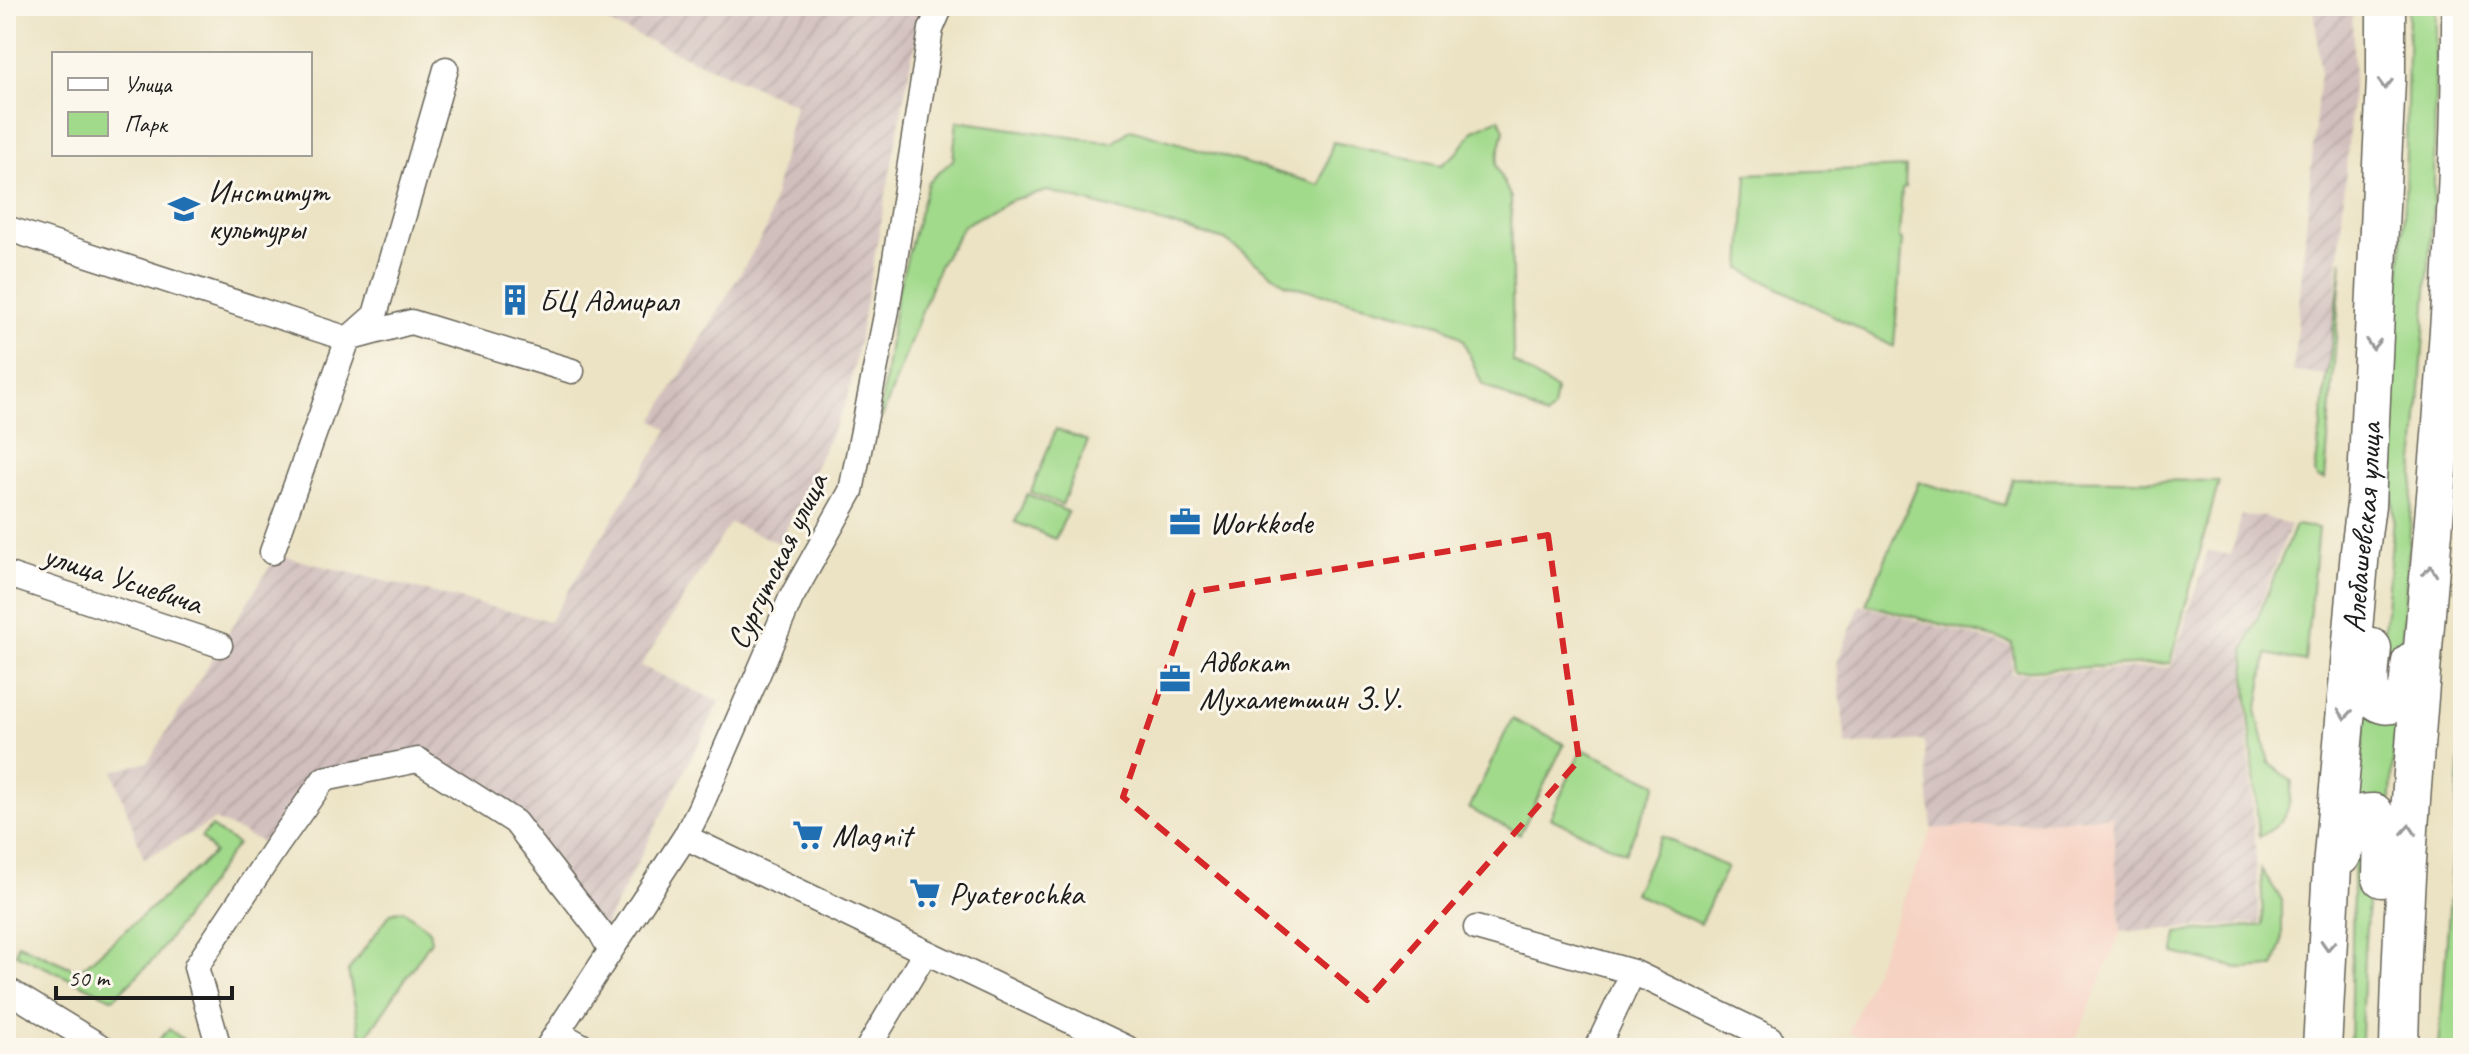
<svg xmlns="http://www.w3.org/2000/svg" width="2469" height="1054" font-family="Caveat,sans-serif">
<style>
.built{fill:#f6d2c3}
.industrial{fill:url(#industrial-furrows)}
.green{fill:#a2da8c;stroke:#5f7b54;stroke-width:2}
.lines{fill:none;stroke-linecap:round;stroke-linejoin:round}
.street-casing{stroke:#656257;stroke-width:27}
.primary-casing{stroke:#656257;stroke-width:41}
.street{stroke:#fff;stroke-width:24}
.primary{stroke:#fff;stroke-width:38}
.oneway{stroke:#999}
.marked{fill:none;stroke:#d62828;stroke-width:6;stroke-dasharray:16 10;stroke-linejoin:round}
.labels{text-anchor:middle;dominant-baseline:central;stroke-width:6;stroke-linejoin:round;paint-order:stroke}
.poi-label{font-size:32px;fill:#1c1c1c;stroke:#fbf7ec;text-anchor:start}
.street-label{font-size:32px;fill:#1c1c1c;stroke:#fbf7ec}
</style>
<defs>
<pattern id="industrial-furrows" width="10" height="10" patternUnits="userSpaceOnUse" patternTransform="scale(2)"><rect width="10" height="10" fill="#d1bfbd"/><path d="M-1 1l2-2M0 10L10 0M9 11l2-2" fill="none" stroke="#b3a4a2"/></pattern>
</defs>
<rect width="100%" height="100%" fill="#fbf7ec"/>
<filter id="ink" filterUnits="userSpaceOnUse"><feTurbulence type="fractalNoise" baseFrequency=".0125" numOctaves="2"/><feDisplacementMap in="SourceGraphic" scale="16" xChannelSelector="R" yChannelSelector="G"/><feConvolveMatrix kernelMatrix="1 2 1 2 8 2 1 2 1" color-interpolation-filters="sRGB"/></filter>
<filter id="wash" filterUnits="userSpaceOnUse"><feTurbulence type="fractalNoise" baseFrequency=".006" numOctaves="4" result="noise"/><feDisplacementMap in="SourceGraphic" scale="32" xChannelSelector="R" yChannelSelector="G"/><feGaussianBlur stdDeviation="1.8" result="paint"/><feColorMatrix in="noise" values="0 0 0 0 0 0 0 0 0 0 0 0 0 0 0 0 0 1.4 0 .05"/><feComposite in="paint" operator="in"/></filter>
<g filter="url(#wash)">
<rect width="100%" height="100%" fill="#ece3c4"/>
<path class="built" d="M 2112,816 L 2121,932 L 2072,1048 L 1881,1048 L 1849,1032 L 1932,829 Z"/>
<path class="industrial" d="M 569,6 L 933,6 L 924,23 L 912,56 L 848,398 L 779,543 L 730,523 L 641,666 L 720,702 L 601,933 L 515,822 L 418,760 L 324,779 L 275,848 L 215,820 L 144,859 L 113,771 L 148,762 L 277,555 L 550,621 L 668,430 L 654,420 L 767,228 L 795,104 Z
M 2314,6 L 2352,6 L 2354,73 L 2329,375 L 2293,372 L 2320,71 Z
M 2242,515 L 2265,517 L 2290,525 L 2243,651 L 2260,923 L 2121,932 L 2112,816 L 1932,829 L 1924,740 L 1846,746 L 1837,663 L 1860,605 L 2011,646 L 2012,674 L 2171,667 L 2208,551 L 2231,555 Z"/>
<path class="green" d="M 2409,6 L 2436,6 L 2434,191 L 2399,688 L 2379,687 L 2394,518 L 2390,440 L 2405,199 Z
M 1499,118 L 1504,130 L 1496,165 L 1511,198 L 1513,362 L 1556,390 L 1553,410 L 1546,417 L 1482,384 L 1463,340 L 1443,325 L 1286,284 L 1225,240 L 1048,191 L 1011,200 L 964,225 L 939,266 L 882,417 L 880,414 L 896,298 L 928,182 L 953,160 L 957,121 L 1113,143 L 1131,129 L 1320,185 L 1333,142 L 1441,165 L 1458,152 L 1474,130 Z
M 1906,167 L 1905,188 L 1902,189 L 1899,239 L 1902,240 L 1894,347 L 1741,269 L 1747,174 Z
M 2342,260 L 2325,480 L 2317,478 L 2315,473 Z
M 1056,429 L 1088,441 L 1062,505 L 1031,492 Z
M 2013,479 L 2219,481 L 2170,663 L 2015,671 L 2012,643 L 1866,604 L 1919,482 L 2005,505 Z
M 1027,494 L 1068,512 L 1055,539 L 1015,522 Z
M 2295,525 L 2318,528 L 2305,662 L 2267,654 L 2257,714 L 2269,763 L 2292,782 C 2290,810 2286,825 2259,836 L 2244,651 Z
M 2366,704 L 2396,714 L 2390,811 L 2358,803 Z
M 2463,717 L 2463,1048 L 2439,1048 Z
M 1512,719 L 1564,744 L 1520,834 L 1469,809 Z
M 1582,749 L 1657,784 L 1625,853 L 1550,818 Z
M 211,827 L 237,844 L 155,958 L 115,997 L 111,998 L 16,954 L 18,944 L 79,971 L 214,853 L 201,837 Z
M 2374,830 L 2364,953 L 2361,1038 L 2366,1048 L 2350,1048 L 2354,834 Z
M 1661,836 L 1727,867 L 1700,924 L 1634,893 Z
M 2261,869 L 2282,900 L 2282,944 L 2274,967 L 2242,969 L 2174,953 L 2177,933 L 2263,925 Z
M 403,910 L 429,929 L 431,941 L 366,1037 L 360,1032 L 348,971 L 391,913 Z
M 169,1029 L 194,1048 L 157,1048 L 154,1045 Z"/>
</g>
<g filter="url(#ink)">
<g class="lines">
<defs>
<path id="street" d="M 6,228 L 348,339 L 411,322 L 572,371
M 272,552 L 348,339 L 375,315 L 446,69
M 6,574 L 220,645
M 685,837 L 1127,1048
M 1476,928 L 1633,972 L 1770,1038
M 6,989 L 103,1048
M 557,1032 L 586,1048
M 219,1048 L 196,967 L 275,848 L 324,779 L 418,760 L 515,822 L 601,933 L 610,949
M 547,1048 L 685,837 L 699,810 L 791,598 L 851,491 L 887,310 L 931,29 L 941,6
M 868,1048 L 925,953
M 1597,1048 L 1633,972"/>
<g id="primary">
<path d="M 2372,648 C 2371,661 2367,680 2371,693 C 2376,709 2399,708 2406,693 C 2410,685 2409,671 2411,662"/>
<path d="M 2341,856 C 2355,837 2340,812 2374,813 L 2383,829 L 2382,878"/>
<path id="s1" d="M 2322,1048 L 2332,867 L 2360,551 L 2366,505 L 2386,79 L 2386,6"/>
<path d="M 2399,1048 C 2406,700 2463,355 2461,6"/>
</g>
</defs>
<use href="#street" class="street-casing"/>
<use href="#primary" class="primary-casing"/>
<use href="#street" class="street"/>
<use href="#primary" class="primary"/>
</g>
<defs><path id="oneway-chevron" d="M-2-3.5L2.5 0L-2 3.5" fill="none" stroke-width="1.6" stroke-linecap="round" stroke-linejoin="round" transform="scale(2)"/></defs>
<g class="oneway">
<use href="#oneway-chevron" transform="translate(2385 84) rotate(92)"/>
<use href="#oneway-chevron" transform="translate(2373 344) rotate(92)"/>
<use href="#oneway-chevron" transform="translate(2430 571) rotate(-84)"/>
<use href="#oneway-chevron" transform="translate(2345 714) rotate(95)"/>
<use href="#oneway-chevron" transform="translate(2409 830) rotate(-86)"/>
<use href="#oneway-chevron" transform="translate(2328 945) rotate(93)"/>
</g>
</g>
<path class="marked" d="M 1548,535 L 1579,760 L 1367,1000 L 1123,797 L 1193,592 Z"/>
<defs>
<symbol id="university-bare" viewBox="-9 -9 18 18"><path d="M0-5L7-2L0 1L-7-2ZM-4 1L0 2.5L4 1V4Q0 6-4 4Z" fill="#1f6fb2" stroke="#fbf7ec" stroke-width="2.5" paint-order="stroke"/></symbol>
<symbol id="building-bare" viewBox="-9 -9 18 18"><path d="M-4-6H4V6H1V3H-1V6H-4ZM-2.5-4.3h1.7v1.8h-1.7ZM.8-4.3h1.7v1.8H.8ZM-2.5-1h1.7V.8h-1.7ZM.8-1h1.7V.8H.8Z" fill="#1f6fb2" stroke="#fbf7ec" stroke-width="2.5" paint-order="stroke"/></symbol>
<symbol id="office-bare" viewBox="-9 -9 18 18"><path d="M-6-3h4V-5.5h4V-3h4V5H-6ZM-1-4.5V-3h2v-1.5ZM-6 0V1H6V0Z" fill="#1f6fb2" stroke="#fbf7ec" stroke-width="2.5" paint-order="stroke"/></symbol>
<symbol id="supermarket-bare" viewBox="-9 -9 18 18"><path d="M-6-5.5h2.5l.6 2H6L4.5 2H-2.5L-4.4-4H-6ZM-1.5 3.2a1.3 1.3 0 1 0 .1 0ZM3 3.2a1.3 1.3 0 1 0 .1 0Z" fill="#1f6fb2" stroke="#fbf7ec" stroke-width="2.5" paint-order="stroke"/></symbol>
</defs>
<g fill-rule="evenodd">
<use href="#university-bare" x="162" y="187" width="44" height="44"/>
<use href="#building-bare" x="493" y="278" width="44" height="44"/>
<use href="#office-bare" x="1163" y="500" width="44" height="44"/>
<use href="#office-bare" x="1153" y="657" width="44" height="44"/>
<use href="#supermarket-bare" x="786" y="813" width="44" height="44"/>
<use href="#supermarket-bare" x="903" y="871" width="44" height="44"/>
</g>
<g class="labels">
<g class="poi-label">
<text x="208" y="191">Институт<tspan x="208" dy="37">культуры</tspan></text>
<text x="539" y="300">БЦ Адмирал</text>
<text x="1209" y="522">Workkode</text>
<text x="1199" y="661">Адвокат<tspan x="1199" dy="37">Мухаметшин З.У.</tspan></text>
<text x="832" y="835">Magnit</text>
<text x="949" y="893">Pyaterochka</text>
</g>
<g class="street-label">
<text stroke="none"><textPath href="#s1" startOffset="522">Алебашевская улица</textPath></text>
<text transform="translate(777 561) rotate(-64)">Сургутская улица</text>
<text transform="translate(123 579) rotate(18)">улица Усиевича</text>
</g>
</g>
<rect width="2469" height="1054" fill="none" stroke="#fbf7ec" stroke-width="32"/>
<rect x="52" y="52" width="260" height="104" fill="#fbf7ec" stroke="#a29f99" stroke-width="2"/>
<rect x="68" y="78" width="40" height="12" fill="#ffffff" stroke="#a29f99" stroke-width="2"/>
<text x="124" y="92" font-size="24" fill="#1c1c1c">Улица</text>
<rect x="68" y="112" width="40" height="24" fill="#a2da8c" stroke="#a29f99" stroke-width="2"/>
<text x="124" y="132" font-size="24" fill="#1c1c1c">Парк</text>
<path d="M56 986v12h176v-12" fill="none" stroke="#1c1c1c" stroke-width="4"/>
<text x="68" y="986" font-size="24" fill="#1c1c1c" stroke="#fbf7ec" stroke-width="6" paint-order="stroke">50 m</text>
</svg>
